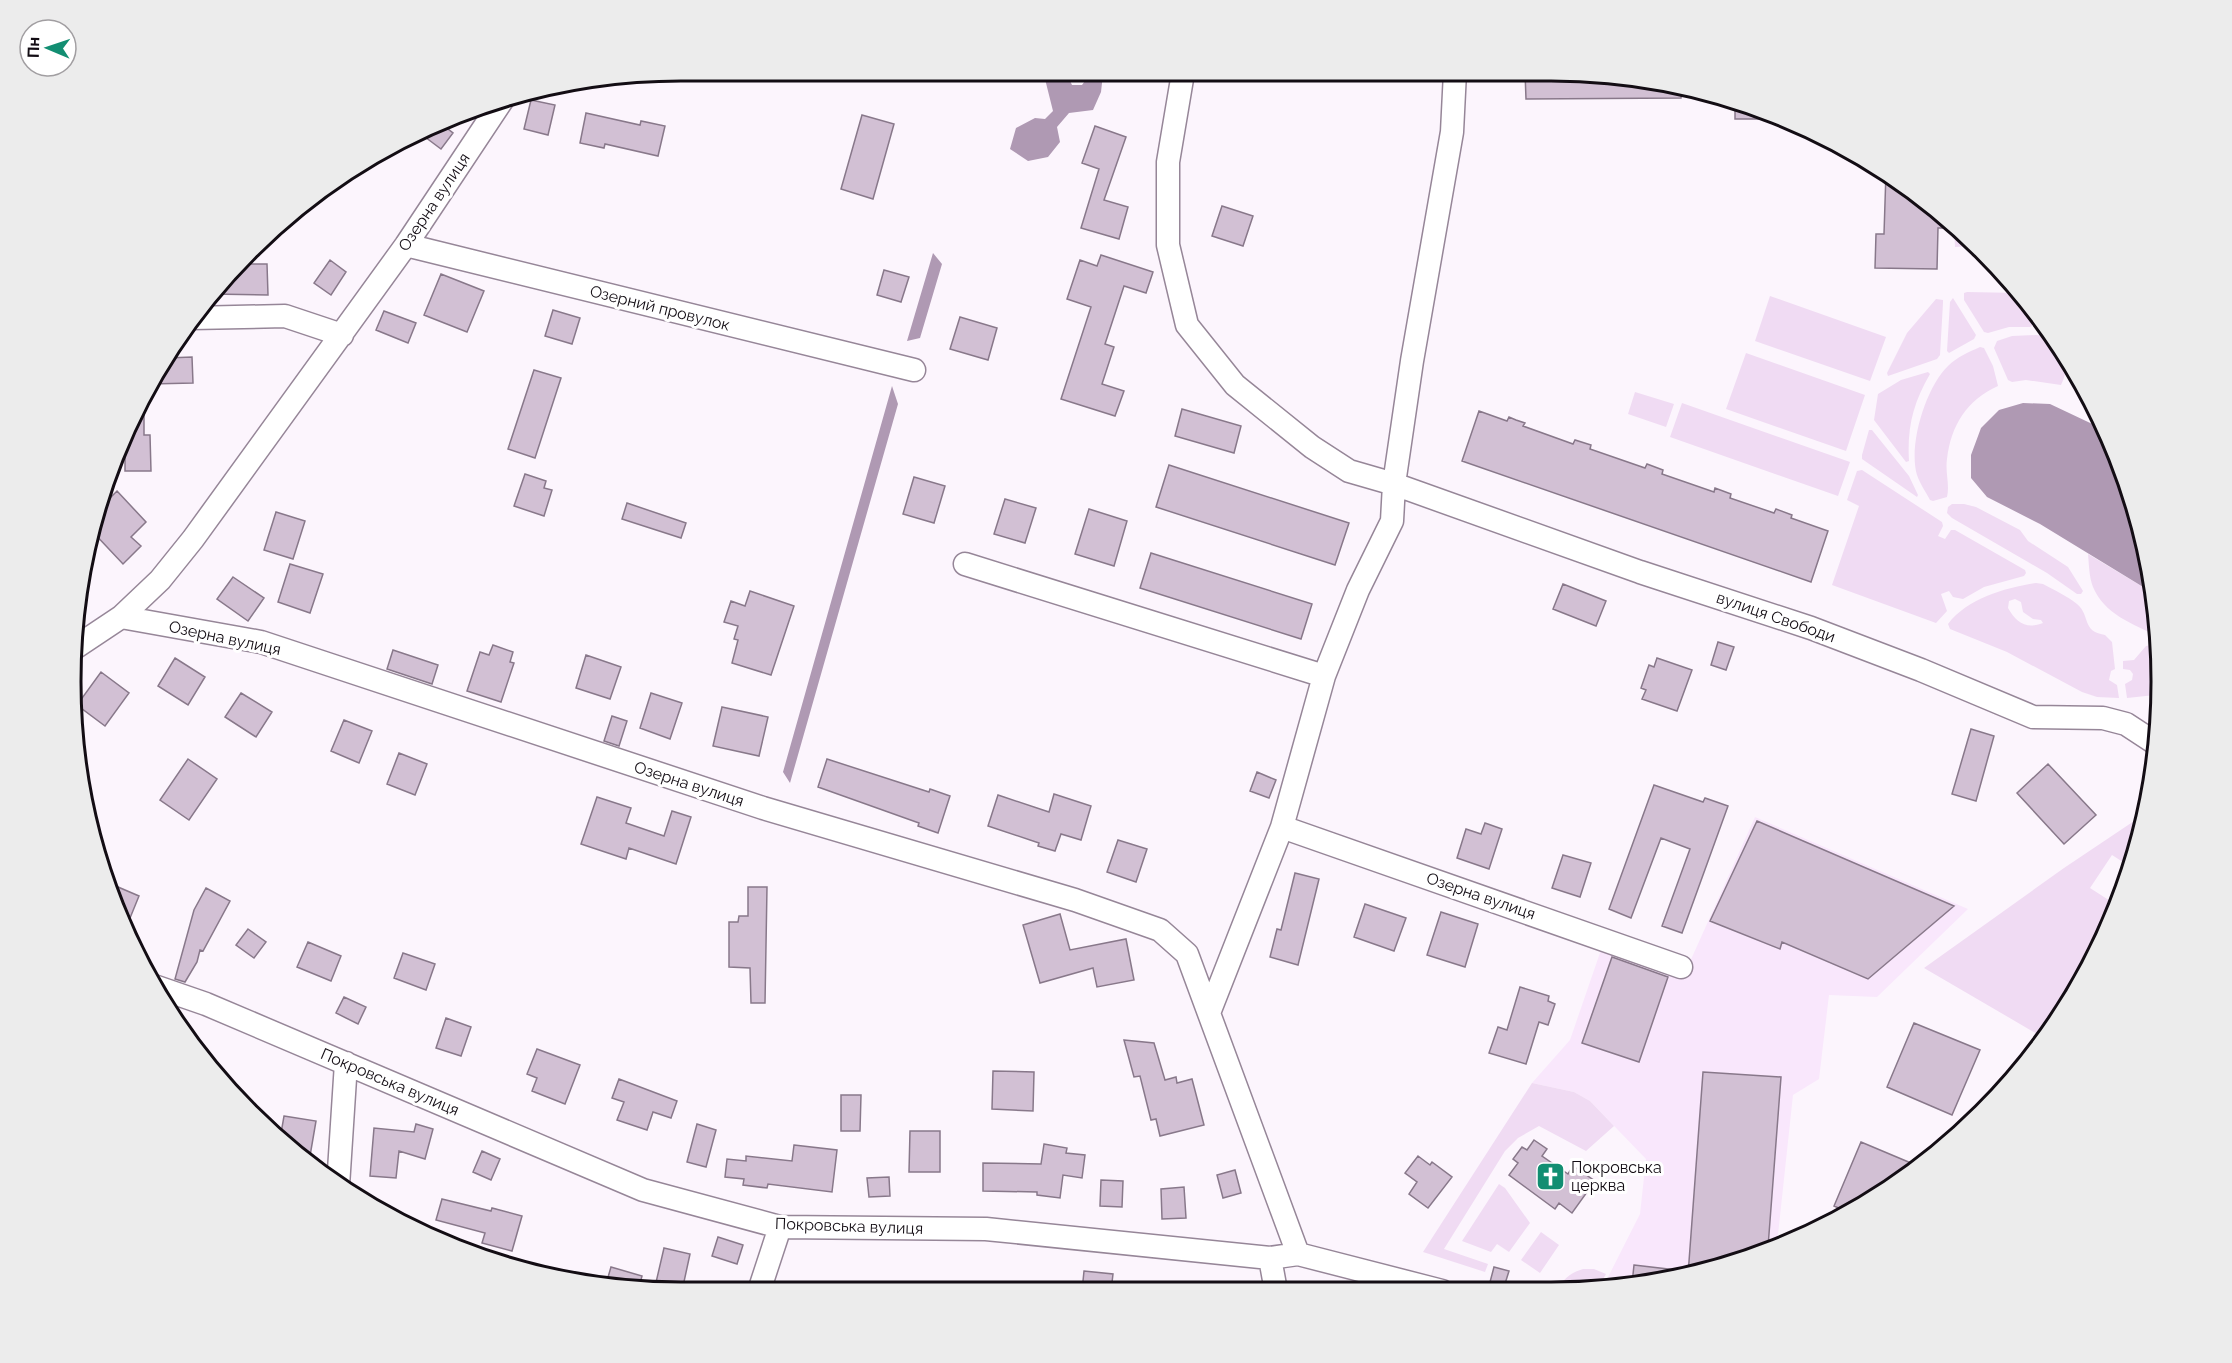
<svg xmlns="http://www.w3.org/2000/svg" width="2232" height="1363" font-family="Raleway,sans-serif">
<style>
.built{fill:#f9e7fc}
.green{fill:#f0dbf3;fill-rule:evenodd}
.water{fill:#af99b3}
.building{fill:#d2c0d4;stroke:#88788a;stroke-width:1.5}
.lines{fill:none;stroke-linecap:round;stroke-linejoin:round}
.street-casing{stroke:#968698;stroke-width:25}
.street{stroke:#fff;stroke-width:22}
.labels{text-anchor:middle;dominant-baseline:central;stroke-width:6;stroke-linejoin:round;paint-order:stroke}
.street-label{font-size:16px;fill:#130d14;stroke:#fff}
.poi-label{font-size:16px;fill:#130d14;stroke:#fff;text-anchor:start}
.rim{fill:none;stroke:#130d14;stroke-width:3}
</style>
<rect width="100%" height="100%" fill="#fcf5fd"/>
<path class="built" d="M 1755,817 L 1968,909 L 1877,997 L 1829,995 L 1819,1079 L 1793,1095 L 1777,1244 L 1709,1272 L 1602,1289 L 1640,1214 L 1646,1159 L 1590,1101 L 1574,1092 L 1532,1083 L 1570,1040 L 1602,947 L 1684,975 Z"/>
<path class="green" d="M 1954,226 L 1976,244 L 1975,246 L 1955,247 Z
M 1967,292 L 2019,293 L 2033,311 L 2033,325 L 2030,327 L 2009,327 L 1988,333 L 1984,332 L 1964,300 L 1964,293 Z
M 1770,296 L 1886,337 L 1870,381 L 1755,341 Z
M 1953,298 L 1976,335 L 1974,339 L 1949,353 L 1947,351 L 1950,302 Z
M 1936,299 L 1943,300 L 1943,303 L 1940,355 L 1937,359 L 1888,376 L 1887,373 L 1907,333 Z
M 2036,335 L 2054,337 C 2066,352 2070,367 2061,385 L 2026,380 L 2012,382 L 2008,380 L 1994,348 L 1997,341 L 2012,336 Z
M 1980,347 L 1984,348 L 1993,366 L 1998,386 C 1967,400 1951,425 1947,459 C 1945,472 1950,485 1947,497 L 1933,501 L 1930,500 C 1926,492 1920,484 1917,475 C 1908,445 1926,387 1948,366 C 1957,357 1969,352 1980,347 Z
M 1746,353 L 1865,395 L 1846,451 L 1726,409 Z
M 1928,372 L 1930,374 C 1913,403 1907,428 1909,461 L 1906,462 L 1874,420 L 1878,394 L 1901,380 Z
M 1635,392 L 1674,404 L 1666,427 L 1628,414 Z
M 1682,403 L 1850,462 L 1838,496 L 1670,437 Z
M 1869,430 L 1872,430 L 1909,476 L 1918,495 L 1917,497 L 1862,459 L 1862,455 Z
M 1862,470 L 1942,522 L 1943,526 L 1938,536 L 1945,539 L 1951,530 L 1955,530 L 2025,570 L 2026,573 L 2024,576 L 1984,587 L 1963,599 L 1953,597 L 1949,591 L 1941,594 L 1947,611 L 1936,623 L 1832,585 L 1859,506 L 1847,500 L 1857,471 Z
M 1952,504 L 1964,504 L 1976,507 L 2020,530 L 2028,541 L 2068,567 L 2083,591 L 2081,594 L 2077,594 L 2047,573 L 1952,518 L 1947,513 L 1948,507 Z
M 2088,554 L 2153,593 L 2157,636 C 2133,624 2104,614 2093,587 C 2089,577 2089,564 2088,554 Z
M 2036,583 L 2043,584 C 2054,590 2067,596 2077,604 C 2091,616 2081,631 2105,635 L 2112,642 L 2115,669 L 2111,671 L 2109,680 L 2117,685 L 2119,698 L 2097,697 L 2082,692 L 2007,652 L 1950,629 L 1948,624 C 1968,598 2005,588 2036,583 ZM 2015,599 L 2021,602 L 2023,612 L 2033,619 L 2041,620 L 2043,623 C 2026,630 2016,622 2008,608 L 2009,601 Z
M 2151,645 L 2158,648 L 2161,682 L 2160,692 L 2155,695 L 2127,698 L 2125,684 L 2132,680 L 2133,674 L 2130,670 L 2123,669 L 2123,661 L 2134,660 L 2146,646 Z
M 2146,813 L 2134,852 L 2126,864 L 2112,855 L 2090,888 L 2118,906 L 2115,916 L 2058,1021 L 2044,1038 L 1924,968 L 2064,868 Z
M 1532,1083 L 1574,1092 L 1590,1101 L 1614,1126 L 1586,1151 L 1539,1126 L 1518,1138 L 1505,1151 L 1444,1249 L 1488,1264 L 1485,1272 L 1423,1252 Z
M 1499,1184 L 1505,1188 L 1530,1223 L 1509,1252 L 1497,1244 L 1491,1252 L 1462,1241 Z
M 1541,1232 L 1559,1245 L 1540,1273 L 1521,1260 Z
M 1583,1269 L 1594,1269 L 1606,1274 L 1597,1290 L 1557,1291 C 1564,1278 1570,1273 1583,1269 Z"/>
<path class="water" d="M 1054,74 L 1067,74 L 1072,85 L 1082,85 L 1090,74 L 1103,74 L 1101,92 L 1093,110 L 1069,113 L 1057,127 L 1060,142 L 1048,157 L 1028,161 L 1010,149 L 1016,128 L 1035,118 L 1045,119 L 1053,111 L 1045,79 Z
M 933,253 L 942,264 L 920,338 L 907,341 Z
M 892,386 L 898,404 L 790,783 L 783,772 Z
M 2023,403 L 2050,404 L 2105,430 L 2115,448 L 2150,563 L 2153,593 L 2040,524 L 1987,497 L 1971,478 L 1971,455 L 1981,428 L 1999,410 Z"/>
<path class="building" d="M 1525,72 L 1591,72 L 1682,90 L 1681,98 L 1526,99 Z
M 531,100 L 555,105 L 548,135 L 524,129 Z
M 1735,101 L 1747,103 L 1780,119 L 1735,119 Z
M 586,113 L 640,125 L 641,121 L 665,126 L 658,156 L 605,144 L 604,148 L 580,143 Z
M 862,115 L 894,124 L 873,199 L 841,189 Z
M 439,122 L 453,133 L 441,149 L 417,131 Z
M 1095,126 L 1126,137 L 1104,200 L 1128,207 L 1119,239 L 1081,228 L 1099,169 L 1082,163 Z
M 1886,172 L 1957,228 L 1938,228 L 1937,269 L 1875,268 L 1876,234 L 1884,234 Z
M 1222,206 L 1253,216 L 1243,246 L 1212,236 Z
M 1101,255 L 1153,272 L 1146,293 L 1124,286 L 1105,344 L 1114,347 L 1102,384 L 1124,391 L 1115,416 L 1061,399 L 1091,307 L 1067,299 L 1080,260 L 1097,266 Z
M 330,260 L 346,272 L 331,295 L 314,283 Z
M 242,264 L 267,264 L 268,295 L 212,294 Z
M 884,270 L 909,277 L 901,302 L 877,295 Z
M 441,274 L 484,291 L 467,332 L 424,315 Z
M 553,310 L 580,318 L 572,344 L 545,336 Z
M 384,311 L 416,323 L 408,343 L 376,330 Z
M 960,317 L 997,328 L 988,360 L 950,349 Z
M 192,357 L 193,383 L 151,384 L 167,358 Z
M 534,370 L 561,378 L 535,458 L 508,449 Z
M 144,395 L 144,435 L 150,435 L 151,471 L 125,471 L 125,431 L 134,411 Z
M 1182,409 L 1241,426 L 1234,453 L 1175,436 Z
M 1479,411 L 1507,421 L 1509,417 L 1516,420 L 1525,423 L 1523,426 L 1573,444 L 1575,440 L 1591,445 L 1590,449 L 1645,468 L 1647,464 L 1663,470 L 1662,474 L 1714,492 L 1715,488 L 1731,494 L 1730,498 L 1774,513 L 1776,509 L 1792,515 L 1791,518 L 1828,531 L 1811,582 L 1462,461 Z
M 1169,465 L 1349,523 L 1335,565 L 1156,507 Z
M 525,474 L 546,481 L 544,488 L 552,490 L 544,516 L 514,506 Z
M 914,477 L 945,486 L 934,523 L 903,514 Z
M 117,491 L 146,522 L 131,537 L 141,546 L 123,564 L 92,531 L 97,511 Z
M 1005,499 L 1036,508 L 1025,543 L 994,534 Z
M 627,503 L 686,523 L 681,538 L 622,519 Z
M 1089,509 L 1127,521 L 1114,566 L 1075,554 Z
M 276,512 L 305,521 L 293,559 L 264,550 Z
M 1151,553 L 1312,604 L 1301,639 L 1140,588 Z
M 290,564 L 323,574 L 310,613 L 278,602 Z
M 233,577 L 264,598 L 248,621 L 217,599 Z
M 1563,584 L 1606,601 L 1596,626 L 1553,609 Z
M 750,591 L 794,606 L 771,675 L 732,663 L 738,640 L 734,639 L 738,626 L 724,622 L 731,601 L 745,606 Z
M 1718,642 L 1734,647 L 1726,670 L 1711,665 Z
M 493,645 L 513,652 L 510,662 L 514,663 L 501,702 L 467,691 L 480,652 L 489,655 Z
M 393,650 L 438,665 L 432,684 L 387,669 Z
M 586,655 L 621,667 L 610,699 L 576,688 Z
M 175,658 L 205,677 L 188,705 L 158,686 Z
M 1657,658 L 1692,670 L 1677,711 L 1642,699 L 1646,690 L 1641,688 L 1649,665 L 1654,667 Z
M 101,672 L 129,693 L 105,726 L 77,705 Z
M 241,693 L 272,712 L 256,737 L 225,717 Z
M 651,693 L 682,703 L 670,739 L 640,728 Z
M 722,707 L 768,717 L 759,756 L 713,746 Z
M 612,716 L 627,721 L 619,746 L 604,741 Z
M 344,720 L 372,731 L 359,763 L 331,751 Z
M 1971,729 L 1994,736 L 1976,801 L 1952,794 Z
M 399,753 L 427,764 L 415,795 L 387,784 Z
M 188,759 L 217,779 L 189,820 L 160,800 Z
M 827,759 L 929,792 L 930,789 L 950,796 L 938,833 L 918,826 L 919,823 L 818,787 Z
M 2048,764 L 2096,815 L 2064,844 L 2017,793 Z
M 1257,772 L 1276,780 L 1269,798 L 1250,791 Z
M 1654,785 L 1703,802 L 1705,798 L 1728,806 L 1682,933 L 1662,926 L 1690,849 L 1661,838 L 1631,918 L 1609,909 Z
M 1054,794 L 1091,806 L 1081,840 L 1061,834 L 1055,851 L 1038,846 L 1039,843 L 988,826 L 998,795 L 1049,812 Z
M 597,797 L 631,808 L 626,823 L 664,836 L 672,811 L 691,817 L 676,864 L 629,848 L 626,859 L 581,844 Z
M 1757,821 L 1954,906 L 1868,979 L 1782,942 L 1780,949 L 1710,921 Z
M 1485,823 L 1502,829 L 1489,869 L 1457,858 L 1466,829 L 1481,834 Z
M 1118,840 L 1147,849 L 1136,882 L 1107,872 Z
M 1563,855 L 1591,863 L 1580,897 L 1552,888 Z
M 1295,873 L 1319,879 L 1298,965 L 1270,957 L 1277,929 L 1281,930 Z
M 104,881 L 139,896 L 130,918 L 119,913 Z
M 748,887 L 767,887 L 765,1003 L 751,1003 L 750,968 L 729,967 L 729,922 L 738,922 L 739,916 L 748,916 Z
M 206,888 L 230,901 L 203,951 L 200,950 L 197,962 L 185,982 L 175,979 L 194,910 Z
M 1365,904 L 1406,918 L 1394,951 L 1354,937 Z
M 1441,912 L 1478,924 L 1465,967 L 1427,955 Z
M 1060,914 L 1070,950 L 1126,939 L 1134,980 L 1097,987 L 1093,968 L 1040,983 L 1023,925 Z
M 248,929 L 266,942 L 254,958 L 236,945 Z
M 308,942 L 341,956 L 331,981 L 297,967 Z
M 403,953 L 435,964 L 426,990 L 394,978 Z
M 1612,957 L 1668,977 L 1639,1062 L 1582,1043 Z
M 1520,987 L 1549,996 L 1548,1001 L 1555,1004 L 1548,1025 L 1539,1022 L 1526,1064 L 1489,1053 L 1498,1027 L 1507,1030 Z
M 344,997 L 366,1007 L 358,1024 L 336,1013 Z
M 446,1018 L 471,1027 L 461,1056 L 436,1048 Z
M 1914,1023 L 1980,1050 L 1952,1115 L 1887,1087 Z
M 1124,1040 L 1154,1043 L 1165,1080 L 1176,1077 L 1177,1083 L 1192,1079 L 1204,1125 L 1160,1136 L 1156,1119 L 1151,1120 L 1140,1076 L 1134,1077 Z
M 537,1049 L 580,1065 L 565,1104 L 532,1091 L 537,1078 L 527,1074 Z
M 993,1071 L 1034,1072 L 1033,1111 L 992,1109 Z
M 1703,1072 L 1781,1077 L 1768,1247 L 1709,1272 L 1688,1275 Z
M 619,1079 L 677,1101 L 671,1118 L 653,1112 L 647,1130 L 617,1120 L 624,1102 L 612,1098 Z
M 841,1095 L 861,1095 L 860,1131 L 841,1131 Z
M 284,1116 L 316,1121 L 309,1162 L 280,1139 Z
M 416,1124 L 433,1129 L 425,1159 L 399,1151 L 396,1178 L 370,1176 L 374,1128 L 414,1132 Z
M 697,1124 L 716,1130 L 706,1167 L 687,1162 Z
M 910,1131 L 940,1131 L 940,1172 L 909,1172 Z
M 1534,1140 L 1547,1149 L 1542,1156 L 1568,1174 L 1573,1166 L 1595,1181 L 1572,1213 L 1559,1203 L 1555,1209 L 1509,1175 L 1518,1163 L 1513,1159 L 1522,1147 L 1527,1150 Z
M 1861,1142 L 1918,1166 L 1850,1213 L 1834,1206 Z
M 1044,1144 L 1067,1148 L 1066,1153 L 1085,1155 L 1082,1178 L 1063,1175 L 1060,1198 L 1037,1195 L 1037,1192 L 983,1191 L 983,1163 L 1041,1164 Z
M 794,1145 L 837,1150 L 832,1192 L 768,1184 L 767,1188 L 743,1185 L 744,1179 L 725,1177 L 727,1159 L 746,1161 L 746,1156 L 792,1161 Z
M 482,1151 L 500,1159 L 491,1180 L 473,1172 Z
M 1418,1156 L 1430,1165 L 1432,1162 L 1452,1177 L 1428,1208 L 1409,1194 L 1417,1182 L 1405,1173 Z
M 1235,1170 L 1241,1193 L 1223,1198 L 1217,1175 Z
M 889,1177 L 890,1196 L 869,1197 L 867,1178 Z
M 1101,1180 L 1123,1181 L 1122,1207 L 1100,1206 Z
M 1184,1187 L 1186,1218 L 1162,1219 L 1161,1189 Z
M 442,1199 L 491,1211 L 492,1208 L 522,1216 L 512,1251 L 482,1243 L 485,1233 L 436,1220 Z
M 718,1237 L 743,1245 L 737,1264 L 712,1256 Z
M 664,1248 L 690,1254 L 682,1291 L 654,1291 Z
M 1634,1265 L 1685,1271 L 1685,1276 L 1632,1284 Z
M 611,1267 L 642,1276 L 638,1291 L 606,1284 Z
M 1494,1267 L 1509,1271 L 1504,1287 L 1490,1282 Z
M 1084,1271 L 1113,1274 L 1111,1291 L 1082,1291 Z"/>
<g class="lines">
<defs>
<path id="street" d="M 1183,73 L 1168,162 L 1168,245 L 1187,325 L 1235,385 L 1312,447 L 1349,471 L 1394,484 L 1640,572 L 1811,628 L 1921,670 L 2033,717 L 2103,718 L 2126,724 L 2155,743
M 406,245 L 914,370
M 192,318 L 285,316 L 342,335
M 965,564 L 1324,676
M 121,617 L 261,642 L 763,808 L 1075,900 L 1160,930 L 1187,954 L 1298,1254
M 73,649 L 121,617 L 160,580 L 193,539 L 406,245 L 503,99
M 1282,827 L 1681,967
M 151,985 L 206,1004 L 643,1190 L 780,1227 L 986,1229 L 1270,1258 L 1298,1254 L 1442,1291
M 1209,1013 L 1282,827 L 1324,676 L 1358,590 L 1392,521 L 1394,484 L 1412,361 L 1452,132 L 1455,72
M 338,1186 L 346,1063
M 1270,1258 L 1276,1291
M 759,1291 L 780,1227"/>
</defs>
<use href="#street" class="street-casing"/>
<use href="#street" class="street"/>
</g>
<defs>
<symbol id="church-square" viewBox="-11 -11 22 22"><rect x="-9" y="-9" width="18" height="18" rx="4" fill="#128e72" stroke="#fff"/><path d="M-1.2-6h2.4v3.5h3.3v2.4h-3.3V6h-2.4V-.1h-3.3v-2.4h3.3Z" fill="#fff"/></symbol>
</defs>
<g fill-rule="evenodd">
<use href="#church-square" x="1534" y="1160" width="33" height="33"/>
</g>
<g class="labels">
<g class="street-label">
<text transform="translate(434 202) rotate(-56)">Озерна вулиця</text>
<text transform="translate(660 308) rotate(14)">Озерний провулок</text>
<text transform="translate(1776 617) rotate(19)">вулиця Свободи</text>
<text transform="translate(225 638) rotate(12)">Озерна вулиця</text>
<text transform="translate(689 784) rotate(18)">Озерна вулиця</text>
<text transform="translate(1481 896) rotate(19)">Озерна вулиця</text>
<text transform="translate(390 1082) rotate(23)">Покровська вулиця</text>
<text transform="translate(849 1226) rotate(2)">Покровська вулиця</text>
</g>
<g class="poi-label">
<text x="1571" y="1167">Покровська<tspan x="1571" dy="18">церква</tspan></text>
</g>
</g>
<path d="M0 0H2232V1363H0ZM681 81H1551A600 600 0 0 1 2151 681V682A600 600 0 0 1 1551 1282H681A600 600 0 0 1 81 682V681A600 600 0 0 1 681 81Z" fill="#ececec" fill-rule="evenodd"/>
<path class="rim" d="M681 81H1551A600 600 0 0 1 2151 681V682A600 600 0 0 1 1551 1282H681A600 600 0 0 1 81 682V681A600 600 0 0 1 681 81Z"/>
<g transform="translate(48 48) rotate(272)"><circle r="28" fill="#ffffff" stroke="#a19ea1" stroke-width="1.5"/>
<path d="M0-4.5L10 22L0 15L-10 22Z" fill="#128e72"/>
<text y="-9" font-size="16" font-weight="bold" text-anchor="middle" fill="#130d14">Пн</text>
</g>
</svg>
